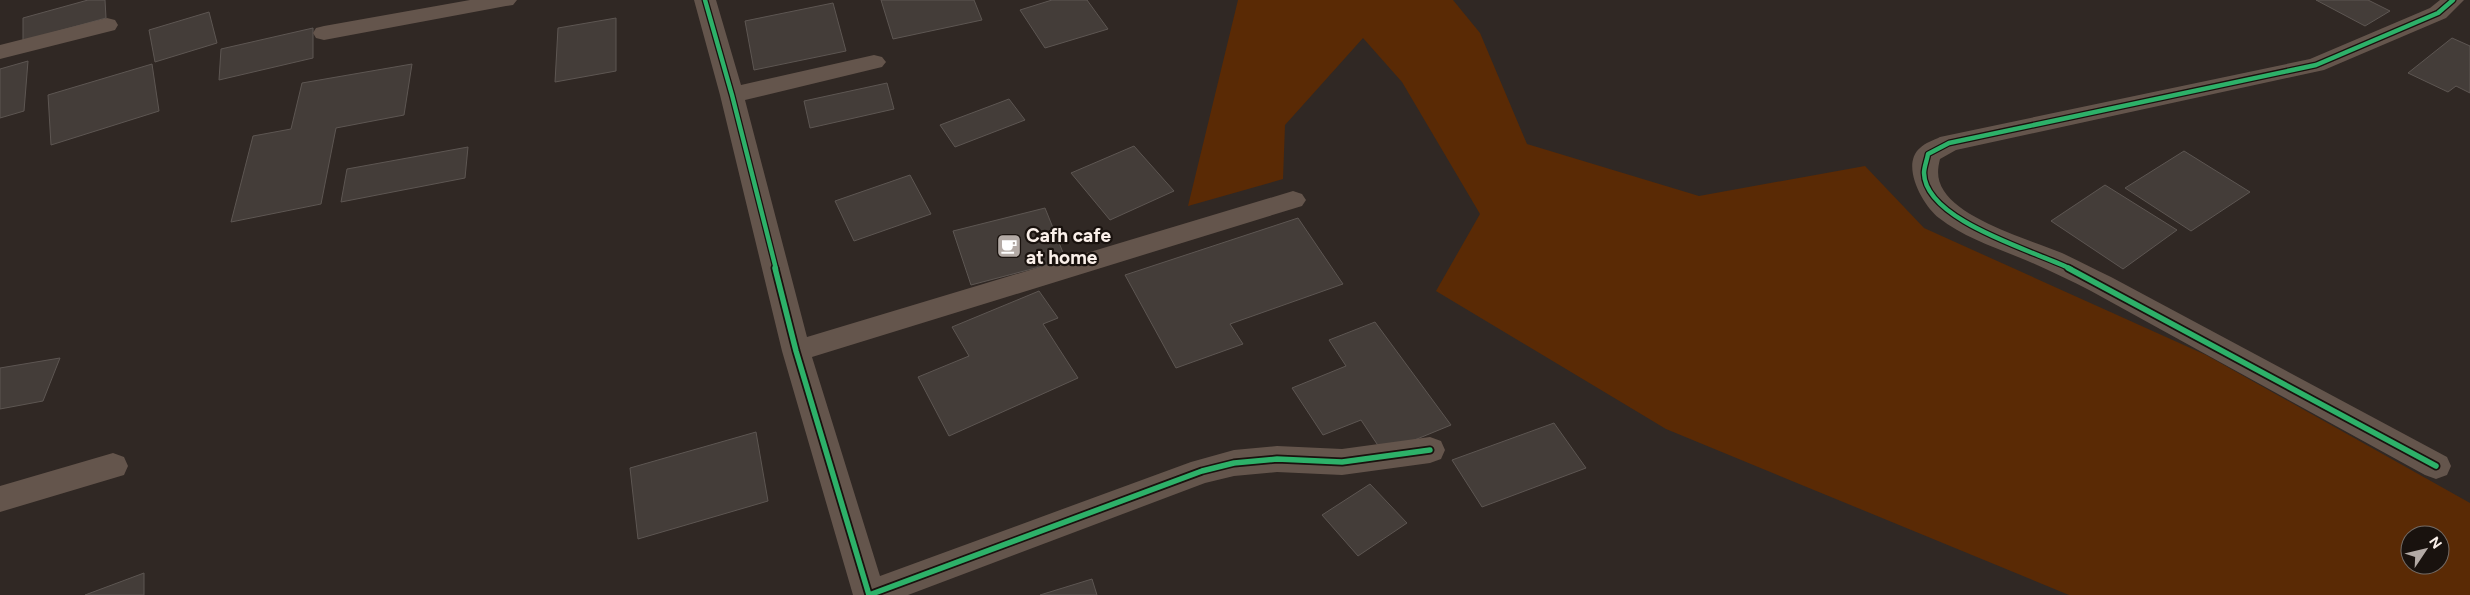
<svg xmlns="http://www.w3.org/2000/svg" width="2470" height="595" font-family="Figtree,sans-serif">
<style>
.green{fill:#5a2a05;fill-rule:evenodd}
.building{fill:#443d39;stroke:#5d5652}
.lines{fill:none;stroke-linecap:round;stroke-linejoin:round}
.lane{fill:#64554c;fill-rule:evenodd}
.street{fill:#64554c;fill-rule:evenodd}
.cycleway-far1-casing{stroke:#19120e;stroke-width:7}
.cycleway-casing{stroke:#19120e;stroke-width:9}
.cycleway-far1{stroke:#2db169;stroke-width:4.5}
.cycleway{stroke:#2db169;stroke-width:5.5}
.labels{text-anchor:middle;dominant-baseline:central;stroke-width:4.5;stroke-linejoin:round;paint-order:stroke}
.poi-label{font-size:19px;font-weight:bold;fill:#faf0ea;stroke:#19120e;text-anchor:start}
</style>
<rect width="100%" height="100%" fill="#302824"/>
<path class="green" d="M 1238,0 L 1453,0 L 1480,33 L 1527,144 L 1699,196 L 1865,166 L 1924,228 L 2206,355 L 2470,503 L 2470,595 L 2069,595 L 1666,429 L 1436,291 L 1480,214 L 1402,82 L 1363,38 L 1285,125 L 1283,179 L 1188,206 ZM 2410,535 L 2440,535 L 2440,565 L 2410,565 Z"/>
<path class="building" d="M 88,0 L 105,0 L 106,18 L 23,41 L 23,18 Z
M 881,0 L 974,0 L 982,20 L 893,39 Z
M 1052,0 L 1087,0 L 1108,29 L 1045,48 L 1020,10 Z
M 2316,0 L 2368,0 L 2390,11 L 2365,26 Z
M 833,3 L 846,51 L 754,70 L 745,21 Z
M 209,12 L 217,43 L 155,62 L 149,30 Z
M 616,18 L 616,71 L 555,82 L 558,28 Z
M 313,28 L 313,58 L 219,80 L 221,49 Z
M 2452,38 L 2470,46 L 2470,93 L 2456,86 L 2448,92 L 2408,73 Z
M 28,61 L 24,111 L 0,118 L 0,69 Z
M 152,64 L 159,111 L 51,145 L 48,95 Z
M 412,64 L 404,115 L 336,128 L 321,204 L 231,222 L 253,136 L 291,129 L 302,83 Z
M 887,83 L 894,109 L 810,128 L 804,101 Z
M 1009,99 L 1025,120 L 955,147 L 940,125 Z
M 1134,146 L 1174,191 L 1110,220 L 1071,173 Z
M 468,147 L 465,178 L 341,202 L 347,169 Z
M 2184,151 L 2250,192 L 2191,231 L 2125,188 Z
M 910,175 L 931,214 L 854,241 L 835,201 Z
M 2105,185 L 2177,230 L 2123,269 L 2051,221 Z
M 1045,208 L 1066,260 L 971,285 L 953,231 Z
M 1298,218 L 1343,284 L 1230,324 L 1243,344 L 1176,368 L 1125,275 Z
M 1039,291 L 1058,318 L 1043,324 L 1078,378 L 949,436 L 918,377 L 969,356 L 952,327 Z
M 1375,322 L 1451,425 L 1383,453 L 1361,420 L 1323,435 L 1292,388 L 1346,366 L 1329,340 Z
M 60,358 L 43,401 L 0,409 L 0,368 Z
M 1554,423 L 1586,468 L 1482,507 L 1452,460 Z
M 756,432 L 768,501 L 638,539 L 630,468 Z
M 1370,484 L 1407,523 L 1358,556 L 1322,515 Z
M 144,573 L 144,595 L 85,595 Z
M 1092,579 L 1097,595 L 1040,595 Z"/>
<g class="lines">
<path class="lane" d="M 470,0 L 517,0 L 513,5 L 506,6 L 324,40 L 316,38 L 313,33 L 316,28 L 324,26 Z"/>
<path class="street" d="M 694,0 L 716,0 L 741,85 L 874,55 L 882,57 L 886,62 L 882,67 L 745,100 L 807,337 L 1293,191 L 1302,194 L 1306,200 L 1302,206 L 812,357 L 880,576 L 1191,462 L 1234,450 L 1277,446 L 1342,449 L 1430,437 L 1441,441 L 1445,450 L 1441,459 L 1430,463 L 1342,475 L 1277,472 L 1234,476 L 1205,483 L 908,595 L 853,595 L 782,351 L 720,95 Z
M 2440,0 L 2464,0 L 2446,18 L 2324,70 L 1956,150 L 1940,159 C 1937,171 1937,180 1944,191 C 1962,220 2030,240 2062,253 C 2079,261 2094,269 2111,277 L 2447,457 L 2451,466 L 2447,475 L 2436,479 L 2425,475 L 2091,291 C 2067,279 2043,267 2018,257 C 1991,246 1962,236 1939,218 C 1923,206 1900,165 1920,148 C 1925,143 1934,140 1940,137 L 2310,59 L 2430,8 Z
M 107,18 L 115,20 L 118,25 L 115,30 L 0,59 L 0,45 Z
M 113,453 L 124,457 L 128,466 L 124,475 L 0,512 L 0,486 Z"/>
<defs>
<path id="cycleway-far1" d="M 705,0 L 732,95 L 776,269
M 2071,269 C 2035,251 1925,221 1924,173 C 1924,167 1927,160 1928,154 L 1949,143 L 2316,65 L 2438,13 L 2453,0"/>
<path id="cycleway" d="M 775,268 L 796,351 L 869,595
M 2068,268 L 2436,466
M 869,595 L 1202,471 L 1234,463 L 1277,459 L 1342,462 L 1430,450"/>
</defs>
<use href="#cycleway-far1" class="cycleway-far1-casing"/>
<use href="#cycleway" class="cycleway-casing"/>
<use href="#cycleway-far1" class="cycleway-far1"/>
<use href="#cycleway" class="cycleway"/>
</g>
<defs>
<symbol id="cafe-square" viewBox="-11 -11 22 22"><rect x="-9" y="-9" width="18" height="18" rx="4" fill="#b3aaa5" stroke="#19120e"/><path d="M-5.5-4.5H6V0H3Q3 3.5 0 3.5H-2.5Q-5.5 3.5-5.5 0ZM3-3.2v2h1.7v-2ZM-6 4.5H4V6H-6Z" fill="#fff"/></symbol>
</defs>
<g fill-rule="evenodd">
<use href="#cafe-square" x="995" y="232" width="28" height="28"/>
</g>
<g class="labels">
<g class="poi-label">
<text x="1026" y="235">Cafh cafe<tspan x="1026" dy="22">at home</tspan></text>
</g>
</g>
<g transform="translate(2425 550) rotate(55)"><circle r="24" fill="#19120e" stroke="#736b66"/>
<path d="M0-4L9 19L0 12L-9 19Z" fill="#b3aaa5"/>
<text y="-8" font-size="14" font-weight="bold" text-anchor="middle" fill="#faf0ea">N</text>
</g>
</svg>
